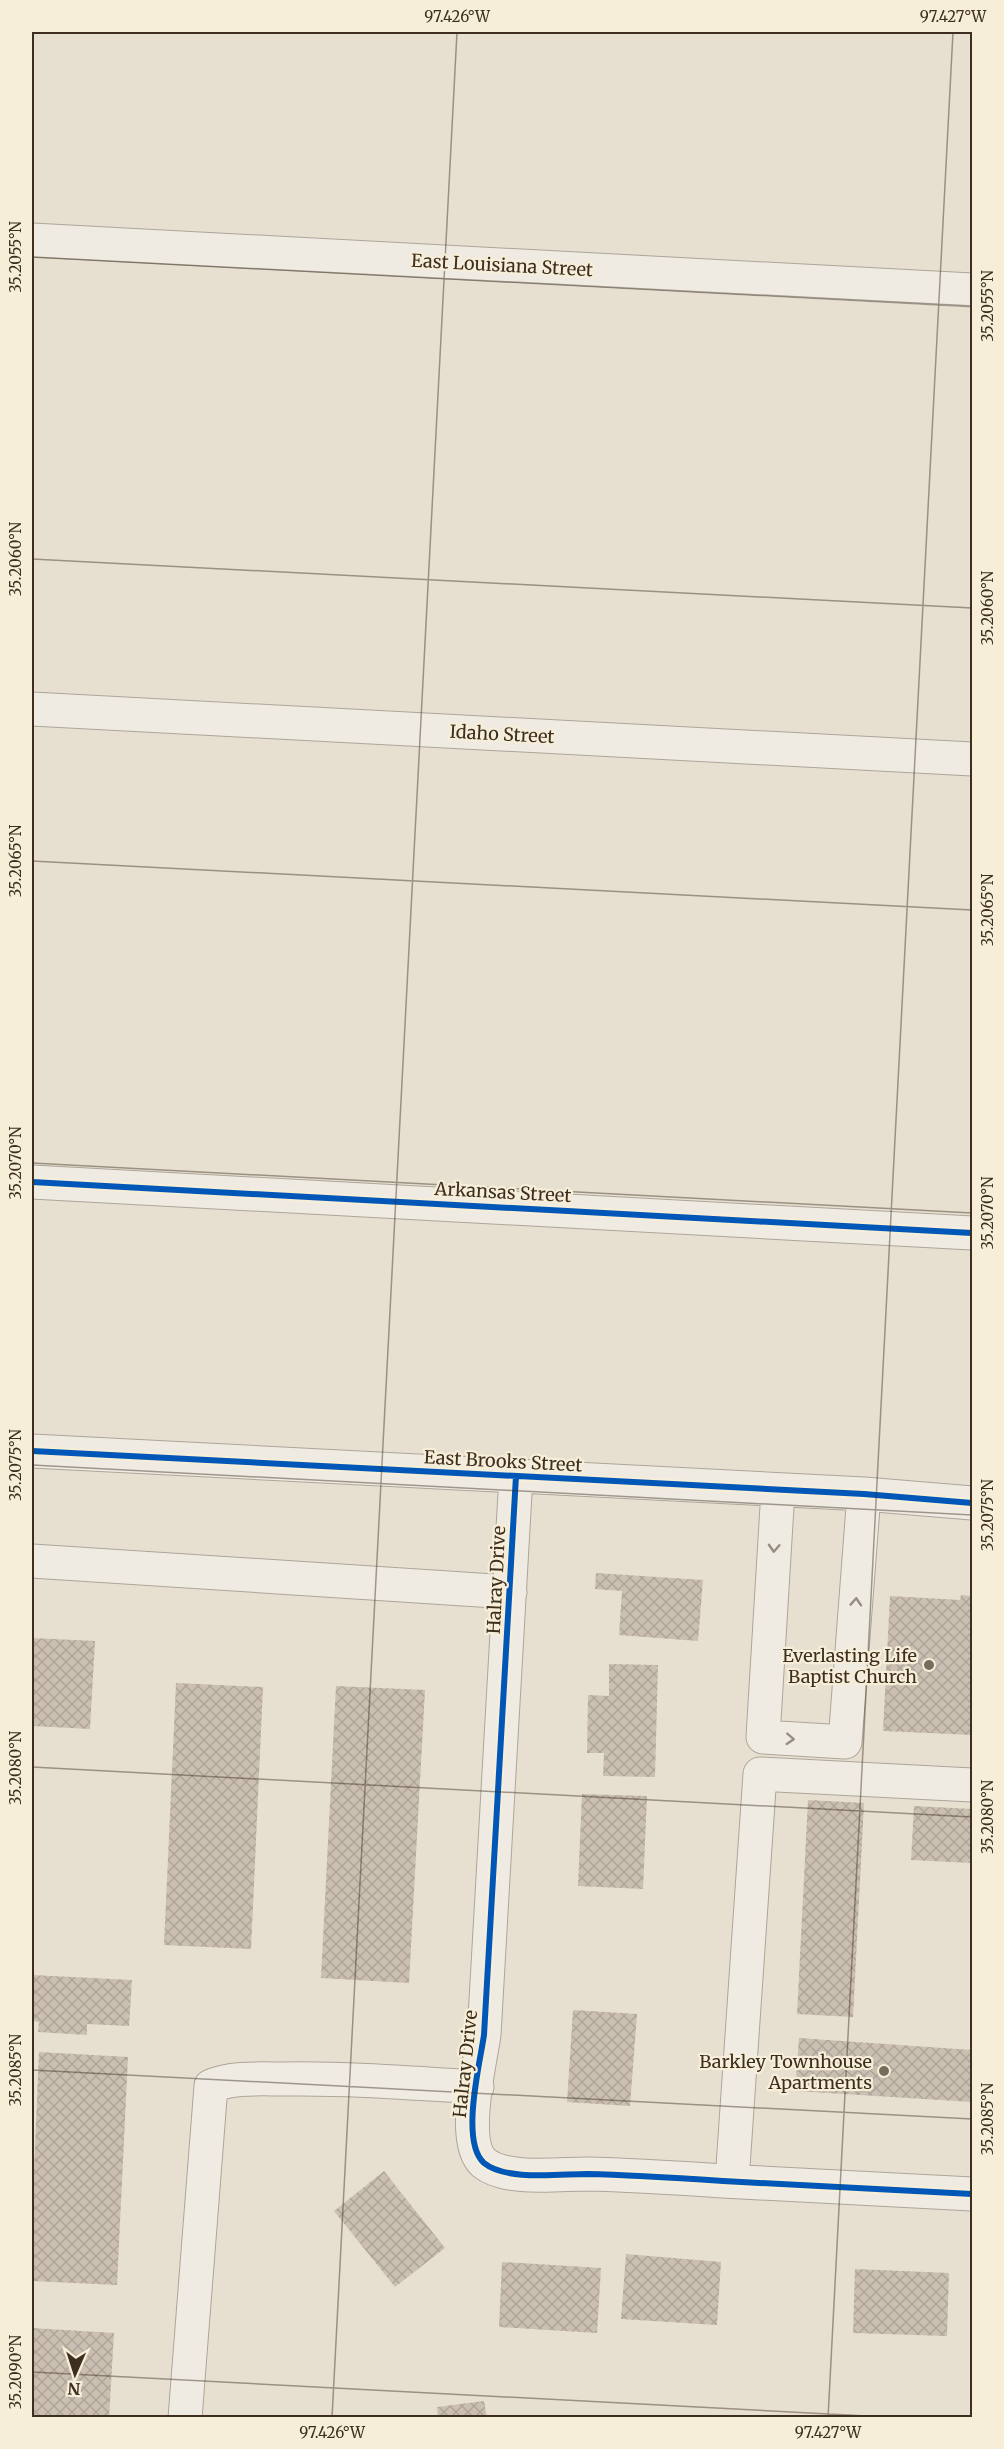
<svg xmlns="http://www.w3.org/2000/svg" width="1004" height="2449" font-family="Merriweather,serif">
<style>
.building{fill:url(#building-cross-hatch)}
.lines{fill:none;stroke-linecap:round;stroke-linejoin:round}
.minor-casing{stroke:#ada599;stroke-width:35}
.minor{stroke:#efebe3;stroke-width:33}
.cycleway-casing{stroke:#f7eed8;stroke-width:10}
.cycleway{stroke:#0057b8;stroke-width:6}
.oneway{stroke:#968c82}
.ticks{fill:none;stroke:#3d2e20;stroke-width:1.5;stroke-opacity:0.45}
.poi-dot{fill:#786c5e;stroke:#f7eed8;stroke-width:2}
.labels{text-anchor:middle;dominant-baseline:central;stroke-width:4.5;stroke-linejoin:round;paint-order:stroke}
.street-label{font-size:18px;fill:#3d2e20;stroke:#f7eed8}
.poi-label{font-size:18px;fill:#3d2e20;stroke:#f7eed8;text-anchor:end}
.neatline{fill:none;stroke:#3d2e20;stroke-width:2}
.ticks-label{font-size:15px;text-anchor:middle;fill:#3d2e20}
</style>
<defs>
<pattern id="building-cross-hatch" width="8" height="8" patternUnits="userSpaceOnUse" patternTransform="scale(1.5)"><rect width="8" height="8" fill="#cbbfb2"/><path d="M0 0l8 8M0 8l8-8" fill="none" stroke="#afa499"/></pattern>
</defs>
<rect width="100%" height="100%" fill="#e7e0d1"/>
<path class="building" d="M 596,1573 L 703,1580 L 698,1641 L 619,1635 L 622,1591 L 595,1589 Z
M 961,1595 L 972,1596 L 972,1735 L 883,1731 L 890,1596 L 960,1600 Z
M 32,1638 L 95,1641 L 90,1729 L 32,1726 Z
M 609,1664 L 658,1665 L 655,1777 L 603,1776 L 604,1753 L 587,1753 L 588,1695 L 609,1696 Z
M 176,1683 L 263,1687 L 251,1949 L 164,1945 Z
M 336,1686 L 425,1690 L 409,1983 L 321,1978 Z
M 582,1794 L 647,1796 L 643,1889 L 578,1886 Z
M 808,1800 L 864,1803 L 853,2017 L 797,2014 Z
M 914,1806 L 972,1809 L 972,1863 L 911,1860 Z
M 32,1975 L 132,1980 L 129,2026 L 87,2024 L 87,2035 L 38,2032 L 39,2022 L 32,2021 Z
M 573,2010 L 637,2014 L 630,2106 L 567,2102 Z
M 799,2038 L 972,2050 L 972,2102 L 795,2091 Z
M 39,2052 L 128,2057 L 117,2285 L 32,2281 L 32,2217 Z
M 384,2171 L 445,2248 L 395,2287 L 334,2211 Z
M 626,2254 L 721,2262 L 717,2325 L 621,2319 Z
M 502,2262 L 601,2268 L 597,2333 L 499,2327 Z
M 855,2269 L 949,2273 L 947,2336 L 853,2333 Z
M 32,2328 L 114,2333 L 109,2418 L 32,2416 Z
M 484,2401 L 487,2418 L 438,2418 L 437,2407 Z"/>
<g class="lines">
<defs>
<path id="minor" d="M 32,240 L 972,290
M 32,709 L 972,759
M 32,1182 L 972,1233
M 32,1451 L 864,1494 L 972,1503
M 516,1476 L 484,2035 C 480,2063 460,2142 484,2163 C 506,2181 559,2174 587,2174 C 632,2175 678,2178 723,2181 C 806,2185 889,2189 972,2194
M 778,1490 L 763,1737 L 845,1742 L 864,1494
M 32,1561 L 510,1592
M 732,2181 L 760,1774 L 972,1785
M 185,2418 L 211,2086 C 233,2077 260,2079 284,2079 C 348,2078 412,2083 477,2087"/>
</defs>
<use href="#minor" class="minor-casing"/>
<use href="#minor" class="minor"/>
<defs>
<path id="cycleway" d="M 32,1182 L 972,1233
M 32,1451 L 864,1494 L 972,1503
M 516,1476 L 484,2035 C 480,2063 460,2142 484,2163 C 506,2181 559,2174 587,2174 C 632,2175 678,2178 723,2181 C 806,2185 889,2189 972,2194"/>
</defs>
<use href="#cycleway" class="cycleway-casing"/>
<use href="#cycleway" class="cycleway"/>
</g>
<defs><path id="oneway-chevron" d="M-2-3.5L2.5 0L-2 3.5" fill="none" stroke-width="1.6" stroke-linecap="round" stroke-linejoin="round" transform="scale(1.5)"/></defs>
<g class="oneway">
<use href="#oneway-chevron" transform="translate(774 1548) rotate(93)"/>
<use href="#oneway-chevron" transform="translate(856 1602) rotate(-86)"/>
<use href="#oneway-chevron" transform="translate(790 1739) rotate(3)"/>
</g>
<path class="ticks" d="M 32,257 L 972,306M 32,559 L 972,608M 32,861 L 972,910M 32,1163 L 972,1213M 32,1465 L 972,1515M 32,1767 L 972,1817M 32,2070 L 972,2119M 32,2372 L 905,2418M 332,2418 L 457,32M 828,2418 L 953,32"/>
<g class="poi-dot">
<circle cx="929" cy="1665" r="6"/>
<circle cx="884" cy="2071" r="6"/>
</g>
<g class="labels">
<g class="street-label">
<text transform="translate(502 265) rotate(3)">East Louisiana Street</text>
<text transform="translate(502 734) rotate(3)">Idaho Street</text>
<text transform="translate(503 1192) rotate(3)">Arkansas Street</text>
<text transform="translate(503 1461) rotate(3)">East Brooks Street</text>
<text transform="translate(496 1580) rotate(-87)">Halray Drive</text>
<text transform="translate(465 2064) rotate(-84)">Halray Drive</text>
</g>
<g class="poi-label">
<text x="917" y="1655">Everlasting Life<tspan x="917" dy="21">Baptist Church</tspan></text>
<text x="872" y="2061">Barkley Townhouse<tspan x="872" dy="21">Apartments</tspan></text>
</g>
</g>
<rect width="1004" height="2449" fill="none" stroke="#f7eed8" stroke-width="66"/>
<g transform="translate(75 2374) rotate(183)" stroke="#f7eed8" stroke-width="4.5" paint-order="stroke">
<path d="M0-4.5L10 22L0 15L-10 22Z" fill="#3d2e20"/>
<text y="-9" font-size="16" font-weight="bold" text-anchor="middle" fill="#3d2e20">N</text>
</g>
<rect x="33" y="33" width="938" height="2383" class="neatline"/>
<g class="ticks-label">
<text x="457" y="22">97.426°W</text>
<text x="953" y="22">97.427°W</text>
<text transform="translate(16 257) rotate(-90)" y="5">35.2055°N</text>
<text transform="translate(988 306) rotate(-90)" y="5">35.2055°N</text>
<text transform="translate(16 559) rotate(-90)" y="5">35.2060°N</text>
<text transform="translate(988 608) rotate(-90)" y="5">35.2060°N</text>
<text transform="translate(16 861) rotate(-90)" y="5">35.2065°N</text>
<text transform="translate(988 910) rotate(-90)" y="5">35.2065°N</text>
<text transform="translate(16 1163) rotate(-90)" y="5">35.2070°N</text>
<text transform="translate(988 1213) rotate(-90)" y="5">35.2070°N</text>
<text transform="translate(16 1465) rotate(-90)" y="5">35.2075°N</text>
<text transform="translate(988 1515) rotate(-90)" y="5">35.2075°N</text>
<text transform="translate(16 1768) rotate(-90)" y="5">35.2080°N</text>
<text transform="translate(988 1817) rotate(-90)" y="5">35.2080°N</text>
<text transform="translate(16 2070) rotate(-90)" y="5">35.2085°N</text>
<text transform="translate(988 2119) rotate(-90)" y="5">35.2085°N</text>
<text transform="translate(16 2372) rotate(-90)" y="5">35.2090°N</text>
<text x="332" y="2438">97.426°W</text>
<text x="828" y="2438">97.427°W</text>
</g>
</svg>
